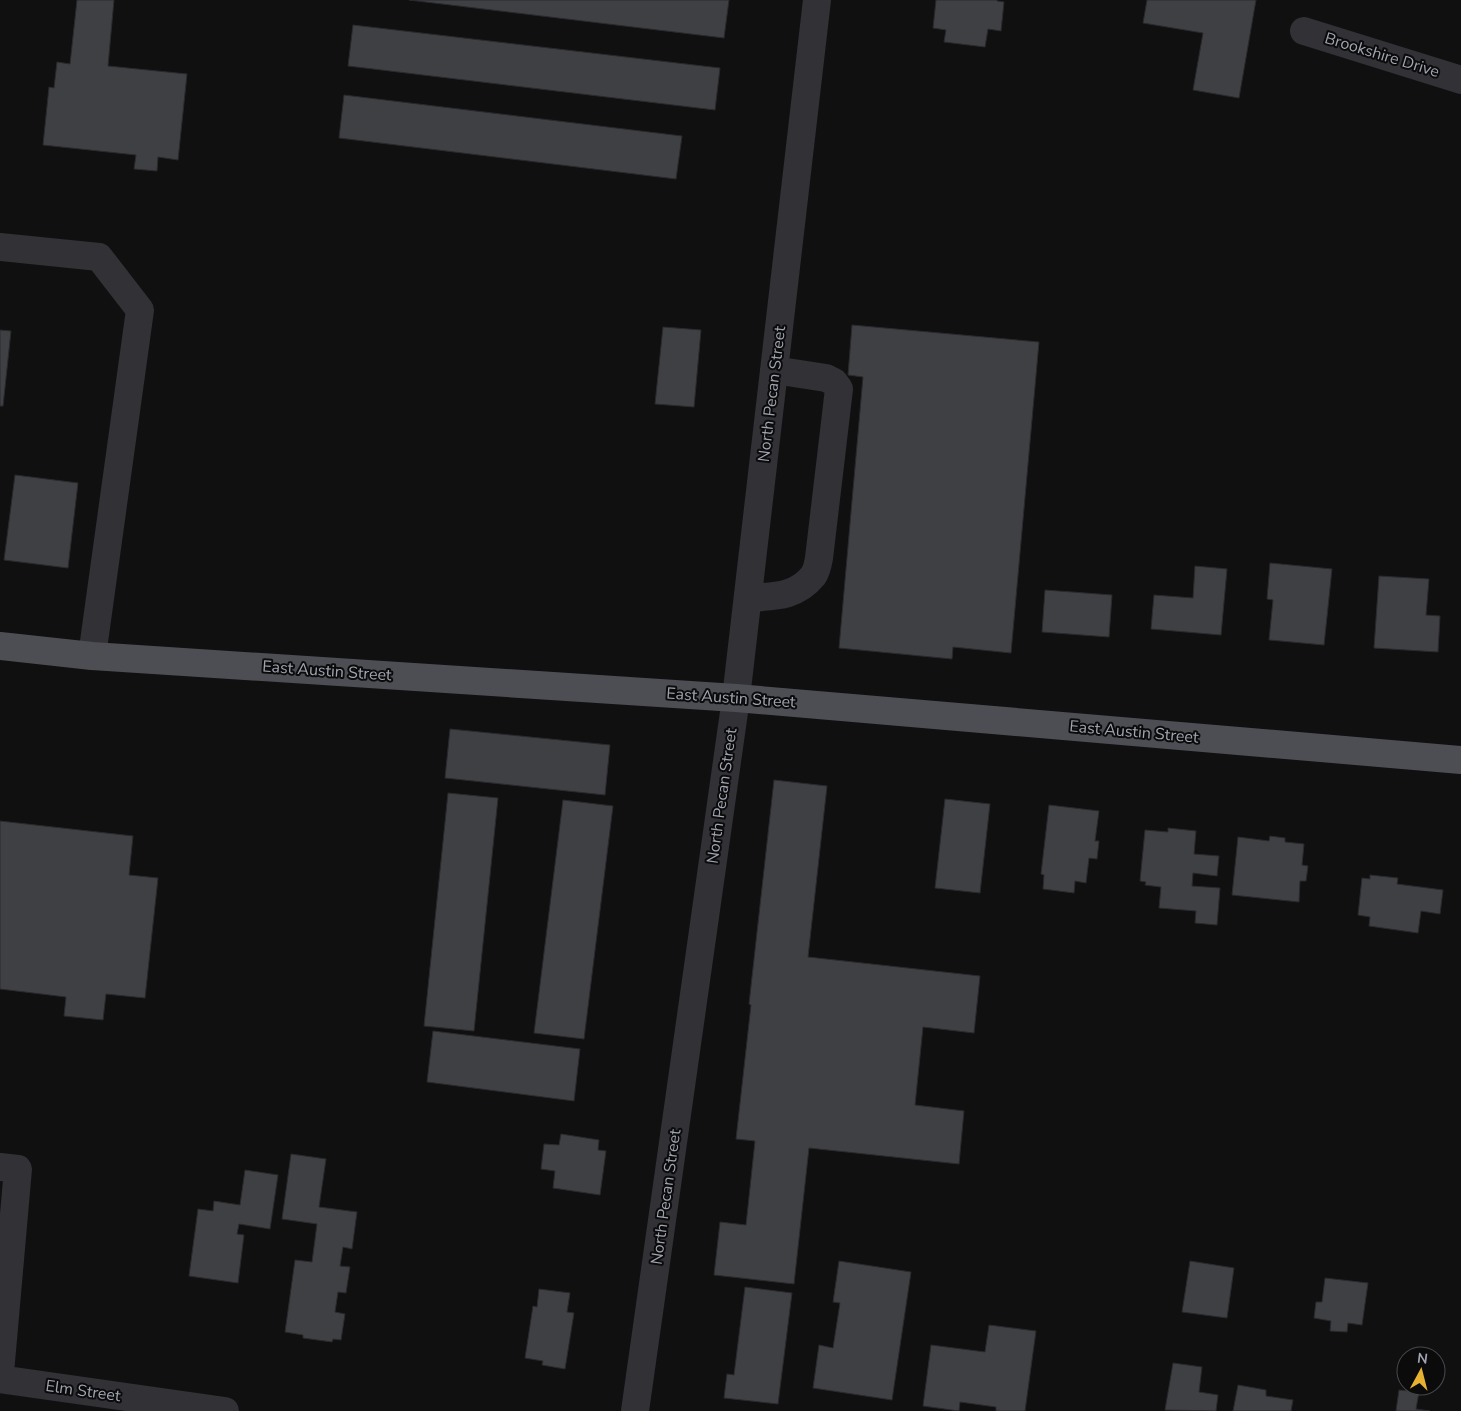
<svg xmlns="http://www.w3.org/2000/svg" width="1461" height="1411" font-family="'Nunito Sans',sans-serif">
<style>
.building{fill:#3f4044;stroke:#2a2a2d}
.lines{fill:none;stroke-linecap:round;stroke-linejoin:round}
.minor{stroke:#313136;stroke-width:28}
.major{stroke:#4d4e54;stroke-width:28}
.labels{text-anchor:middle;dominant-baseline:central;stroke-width:4;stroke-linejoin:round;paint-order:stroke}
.street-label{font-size:16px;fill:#a1a5b1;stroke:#0b0b0c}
</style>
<rect width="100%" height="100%" fill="#101011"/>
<path class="building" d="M 77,0 L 114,0 L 108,66 L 187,74 L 178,160 L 158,157 L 157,171 L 134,169 L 136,155 L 43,145 L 49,87 L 54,88 L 57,62 L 70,64 Z
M 409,0 L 729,0 L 724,38 Z
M 936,0 L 997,0 L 997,1 L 1004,2 L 1001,31 L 988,29 L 985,47 L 944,42 L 946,30 L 933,28 Z
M 1147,0 L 1256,0 L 1239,98 L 1193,90 L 1203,33 L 1143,23 Z
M 353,25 L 720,68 L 715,110 L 348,66 Z
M 344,95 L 682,136 L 676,179 L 339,138 Z
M 852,325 L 1039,342 L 1011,653 L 953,647 L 952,659 L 839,648 L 863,377 L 848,375 Z
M 663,327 L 701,330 L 694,407 L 655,404 Z
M 0,330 L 11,331 L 3,406 L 0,406 Z
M 15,475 L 78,483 L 68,568 L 4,560 Z
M 1270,563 L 1332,569 L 1324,645 L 1269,640 L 1273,600 L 1267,599 Z
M 1195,566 L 1227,569 L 1221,635 L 1151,629 L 1154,595 L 1193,598 Z
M 1379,576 L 1429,579 L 1426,615 L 1440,616 L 1438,652 L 1374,648 Z
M 1045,590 L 1112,595 L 1109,637 L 1042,632 Z
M 450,729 L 610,745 L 605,795 L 445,778 Z
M 774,780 L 827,786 L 808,957 L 980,976 L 974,1033 L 923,1027 L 915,1105 L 964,1111 L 959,1164 L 809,1148 L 794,1284 L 714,1275 L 720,1222 L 746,1225 L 755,1141 L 736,1139 L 751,1005 L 749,1004 Z
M 448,793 L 498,798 L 474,1031 L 424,1026 Z
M 945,799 L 990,804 L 980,893 L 935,888 Z
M 563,800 L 613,806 L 584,1039 L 534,1033 Z
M 1049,805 L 1099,811 L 1095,841 L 1099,841 L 1097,859 L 1089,858 L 1086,883 L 1075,881 L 1074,893 L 1043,889 L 1044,875 L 1041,874 Z
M 0,821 L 133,836 L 129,875 L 158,878 L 145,998 L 106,994 L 103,1020 L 64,1016 L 66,997 L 0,989 Z
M 1168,828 L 1196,831 L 1194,854 L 1219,856 L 1217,876 L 1193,873 L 1192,886 L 1220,888 L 1217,925 L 1195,923 L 1196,911 L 1159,908 L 1161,887 L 1145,885 L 1146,882 L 1140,881 L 1145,830 L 1168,832 Z
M 1270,836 L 1285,838 L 1285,842 L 1304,844 L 1302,865 L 1308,866 L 1306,881 L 1300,881 L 1299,902 L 1232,895 L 1238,837 L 1269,841 Z
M 1370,875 L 1398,878 L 1397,884 L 1443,890 L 1440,914 L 1421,911 L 1418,933 L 1369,926 L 1370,917 L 1358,915 L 1362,878 L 1370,879 Z
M 433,1031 L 580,1049 L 574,1101 L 427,1082 Z
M 561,1134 L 599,1140 L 598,1150 L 606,1151 L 600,1195 L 553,1188 L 555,1171 L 541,1169 L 544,1144 L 559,1145 Z
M 291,1154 L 326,1159 L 319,1207 L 357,1212 L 352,1249 L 343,1247 L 340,1266 L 350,1267 L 346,1293 L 338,1292 L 335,1312 L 345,1314 L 341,1340 L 333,1339 L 332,1342 L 303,1338 L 303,1335 L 285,1332 L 295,1260 L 312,1262 L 317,1224 L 282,1219 Z
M 245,1170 L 278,1175 L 270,1229 L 239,1224 L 237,1234 L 244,1235 L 238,1283 L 189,1276 L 198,1209 L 213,1211 L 214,1201 L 240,1205 Z
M 839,1261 L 911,1272 L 892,1400 L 813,1388 L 819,1345 L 833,1348 L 840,1303 L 833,1302 Z
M 1190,1261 L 1234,1268 L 1227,1318 L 1182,1312 Z
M 1325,1278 L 1368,1283 L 1362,1325 L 1348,1323 L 1347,1332 L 1330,1331 L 1331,1321 L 1314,1318 L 1316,1302 L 1322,1302 Z
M 745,1287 L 792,1293 L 778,1404 L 724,1398 L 727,1374 L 734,1375 Z
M 539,1289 L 570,1293 L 567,1312 L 574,1313 L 565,1369 L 542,1365 L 543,1361 L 525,1358 L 533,1306 L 537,1307 Z
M 989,1325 L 1036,1331 L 1025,1411 L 996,1411 L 996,1407 L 960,1402 L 959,1411 L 923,1406 L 931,1345 L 985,1352 Z
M 1173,1363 L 1202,1367 L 1199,1392 L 1218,1395 L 1216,1411 L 1165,1410 Z
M 1238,1385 L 1266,1390 L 1266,1396 L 1293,1400 L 1291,1411 L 1233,1411 Z
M 1399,1390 L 1419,1392 L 1416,1409 L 1430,1411 L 1396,1411 Z"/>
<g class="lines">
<path class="minor" d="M 1304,31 L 1461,80
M 0,247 L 99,257 L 140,310 L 92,656
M 748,598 C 772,596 795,598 813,576 C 816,572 818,564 819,558 L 839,389 L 834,382 L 826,378 L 774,370
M 0,1167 L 18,1169 L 0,1373
M 0,1379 L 225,1411
M 635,1411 L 736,698 L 817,0"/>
<path class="major" d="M 0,646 L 92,656 L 736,698 L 1461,760"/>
</g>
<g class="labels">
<g class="street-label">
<text transform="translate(1382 55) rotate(17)">Brookshire Drive</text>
<text transform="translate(772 394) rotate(-83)">North Pecan Street</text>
<text transform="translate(327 671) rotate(4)">East Austin Street</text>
<text transform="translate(731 698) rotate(4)">East Austin Street</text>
<text transform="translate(1134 732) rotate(5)">East Austin Street</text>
<text transform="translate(722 796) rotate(-82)">North Pecan Street</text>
<text transform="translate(666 1197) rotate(-82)">North Pecan Street</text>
<text transform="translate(83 1391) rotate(8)">Elm Street</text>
</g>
</g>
<g transform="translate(1421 1371) rotate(7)"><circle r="24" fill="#0b0b0c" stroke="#47494e"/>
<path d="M0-4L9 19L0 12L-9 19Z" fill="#e7b231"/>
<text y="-8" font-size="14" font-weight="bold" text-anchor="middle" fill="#a1a5b1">N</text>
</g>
</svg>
